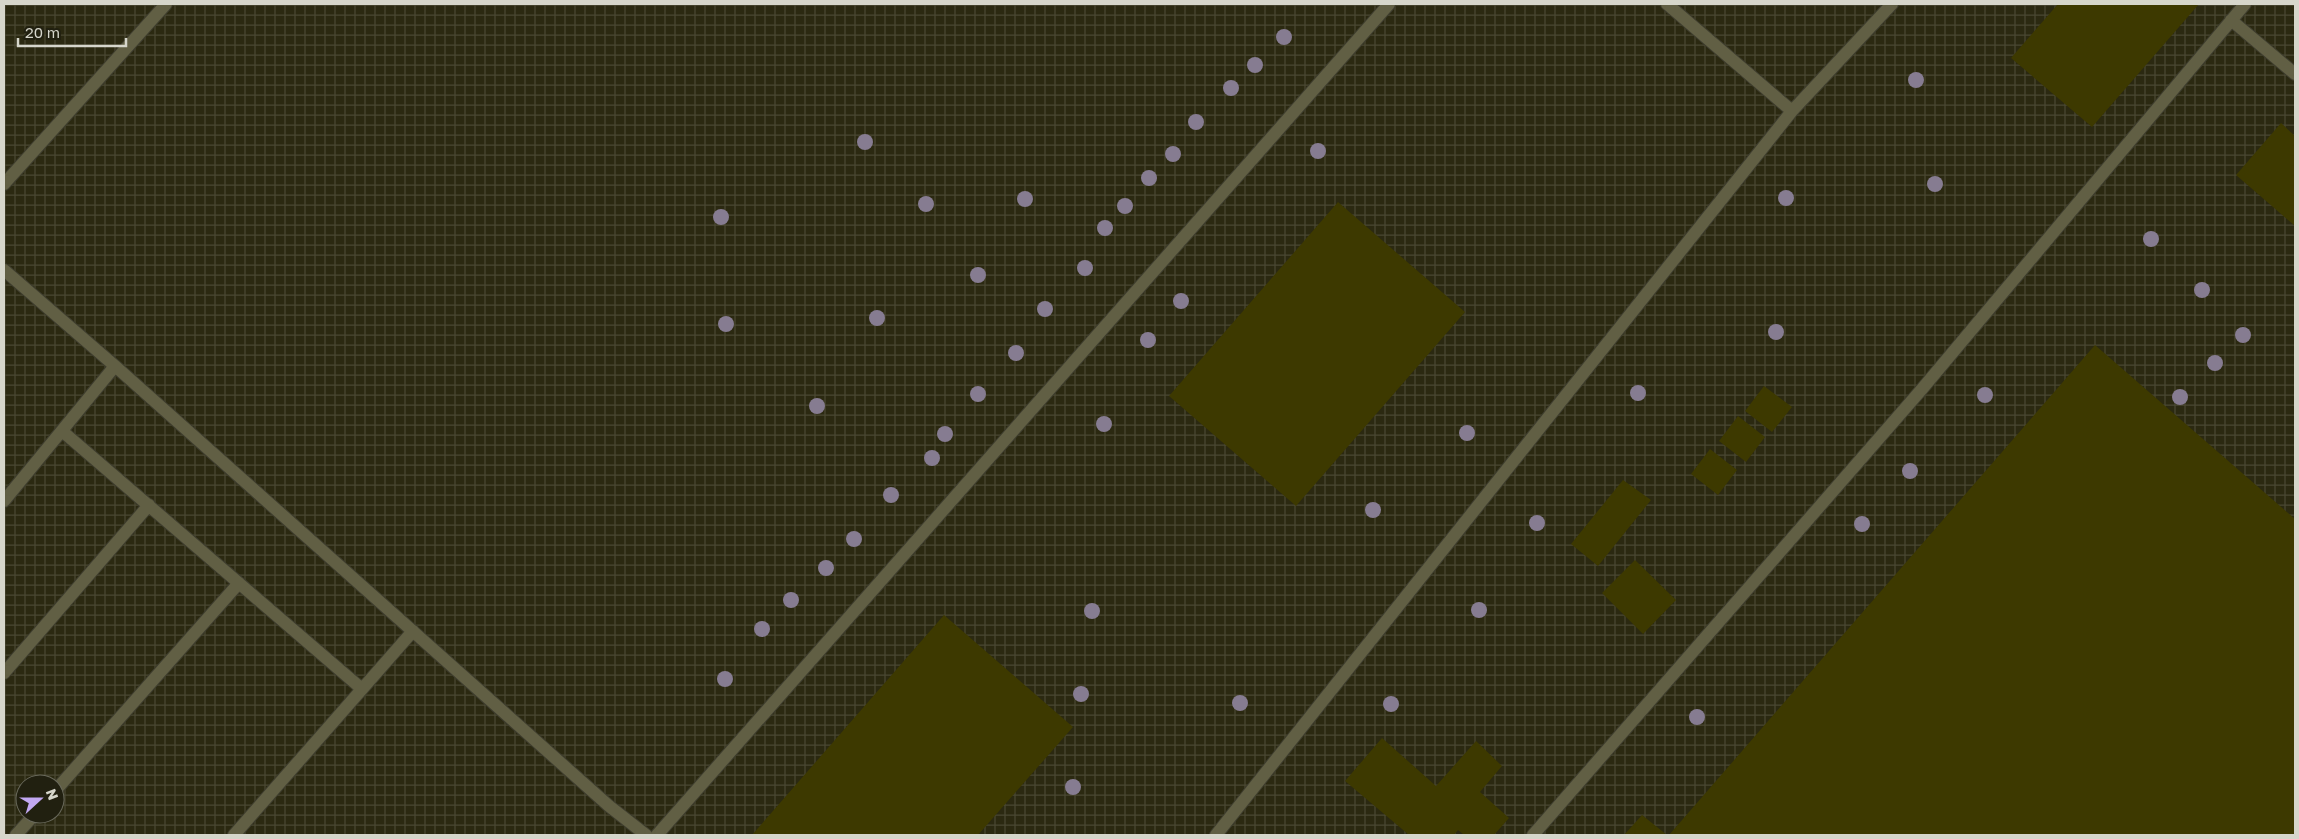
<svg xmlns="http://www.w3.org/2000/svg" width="2299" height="839" font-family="'Golos Text',sans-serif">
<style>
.industrial{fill:url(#industrial-grid);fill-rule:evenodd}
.building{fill:#3d3900}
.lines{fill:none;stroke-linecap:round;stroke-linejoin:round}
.service-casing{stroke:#3e3d2e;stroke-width:14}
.service{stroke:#615f44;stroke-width:12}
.tree{fill:#867c91}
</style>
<defs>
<pattern id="industrial-grid" width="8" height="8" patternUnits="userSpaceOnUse" patternTransform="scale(1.25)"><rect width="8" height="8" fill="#2b2911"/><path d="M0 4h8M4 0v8" fill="none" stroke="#494732"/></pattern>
</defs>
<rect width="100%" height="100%" fill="#212010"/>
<path class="industrial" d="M 4,4 L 2295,4 L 2295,835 L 4,835 ZM 25,784 L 55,784 L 55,814 L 25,814 Z"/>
<path class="building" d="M 2058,4 L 2199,4 L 2092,127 L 2011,58 Z
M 2281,123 L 2295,136 L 2295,226 L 2236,175 Z
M 1338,202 L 1465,312 L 1296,506 L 1169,396 Z
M 2095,345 L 2295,519 L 2295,835 L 1669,835 Z
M 1764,386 L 1792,407 L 1772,432 L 1745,411 Z
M 1738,416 L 1765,437 L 1746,462 L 1719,441 Z
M 1710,449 L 1737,470 L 1718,495 L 1691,474 Z
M 1623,480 L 1651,500 L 1598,566 L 1571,544 Z
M 1635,560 L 1676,600 L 1643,634 L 1602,593 Z
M 944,615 L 1073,727 L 978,835 L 752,835 Z
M 1382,738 L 1436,786 L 1476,741 L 1502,766 L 1480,792 L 1509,818 L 1494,835 L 1464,835 L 1458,830 L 1454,835 L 1409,835 L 1345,781 Z
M 1642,815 L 1667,835 L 1624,835 Z"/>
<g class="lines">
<defs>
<path id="service" d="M 1667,4 L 1792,111
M 2231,20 L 2295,74
M 4,184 L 166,4
M 4,270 L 115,366 L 609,806 L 646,835
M 62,431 L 362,689
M 4,501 L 115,366
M 4,673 L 149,505
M 55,791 L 239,583
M 16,835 L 35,814
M 234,835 L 413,631
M 657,835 L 1389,4
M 1216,835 L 1792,111 L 1892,4
M 1533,835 L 1922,389 L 2245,4"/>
</defs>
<use href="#service" class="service-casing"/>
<use href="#service" class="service"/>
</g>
<g class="tree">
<circle cx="1284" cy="37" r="8"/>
<circle cx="1255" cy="65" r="8"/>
<circle cx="1916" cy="80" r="8"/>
<circle cx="1231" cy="88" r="8"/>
<circle cx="1196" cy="122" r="8"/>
<circle cx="865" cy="142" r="8"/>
<circle cx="1318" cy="151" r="8"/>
<circle cx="1173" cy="154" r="8"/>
<circle cx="1149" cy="178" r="8"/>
<circle cx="1935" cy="184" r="8"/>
<circle cx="1786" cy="198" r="8"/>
<circle cx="1025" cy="199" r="8"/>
<circle cx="926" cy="204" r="8"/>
<circle cx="1125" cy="206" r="8"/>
<circle cx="721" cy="217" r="8"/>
<circle cx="1105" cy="228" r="8"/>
<circle cx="2151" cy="239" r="8"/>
<circle cx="1085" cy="268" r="8"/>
<circle cx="978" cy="275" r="8"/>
<circle cx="2202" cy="290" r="8"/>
<circle cx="1181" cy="301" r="8"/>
<circle cx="1045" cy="309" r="8"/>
<circle cx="877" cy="318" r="8"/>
<circle cx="726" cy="324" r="8"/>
<circle cx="1776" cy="332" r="8"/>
<circle cx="2243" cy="335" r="8"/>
<circle cx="1148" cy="340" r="8"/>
<circle cx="1016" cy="353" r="8"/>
<circle cx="2215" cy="363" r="8"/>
<circle cx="1638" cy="393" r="8"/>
<circle cx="978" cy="394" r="8"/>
<circle cx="1985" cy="395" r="8"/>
<circle cx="2180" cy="397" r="8"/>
<circle cx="817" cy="406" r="8"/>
<circle cx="1104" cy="424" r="8"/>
<circle cx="1467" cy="433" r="8"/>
<circle cx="945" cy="434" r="8"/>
<circle cx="932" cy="458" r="8"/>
<circle cx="1910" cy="471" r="8"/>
<circle cx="891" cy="495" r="8"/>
<circle cx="1373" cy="510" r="8"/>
<circle cx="1537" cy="523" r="8"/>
<circle cx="1862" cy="524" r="8"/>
<circle cx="854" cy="539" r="8"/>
<circle cx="826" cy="568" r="8"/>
<circle cx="791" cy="600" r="8"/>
<circle cx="1479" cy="610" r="8"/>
<circle cx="1092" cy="611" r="8"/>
<circle cx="762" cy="629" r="8"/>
<circle cx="725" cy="679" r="8"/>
<circle cx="1081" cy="694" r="8"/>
<circle cx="1240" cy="703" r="8"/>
<circle cx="1391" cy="704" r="8"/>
<circle cx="1697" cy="717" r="8"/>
<circle cx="1073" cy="787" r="8"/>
</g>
<rect width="2299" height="839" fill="none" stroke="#d6d6cb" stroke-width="10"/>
<g transform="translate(40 799) rotate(69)"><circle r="24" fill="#212010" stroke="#69695b"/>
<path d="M0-4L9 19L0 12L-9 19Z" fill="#c2a8f2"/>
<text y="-8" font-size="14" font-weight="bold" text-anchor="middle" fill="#d6d6cb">N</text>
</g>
<path d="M18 38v8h108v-8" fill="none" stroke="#d6d6cb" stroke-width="2.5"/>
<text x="25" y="38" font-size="15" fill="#d6d6cb" stroke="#212010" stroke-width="4" paint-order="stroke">20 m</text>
</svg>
